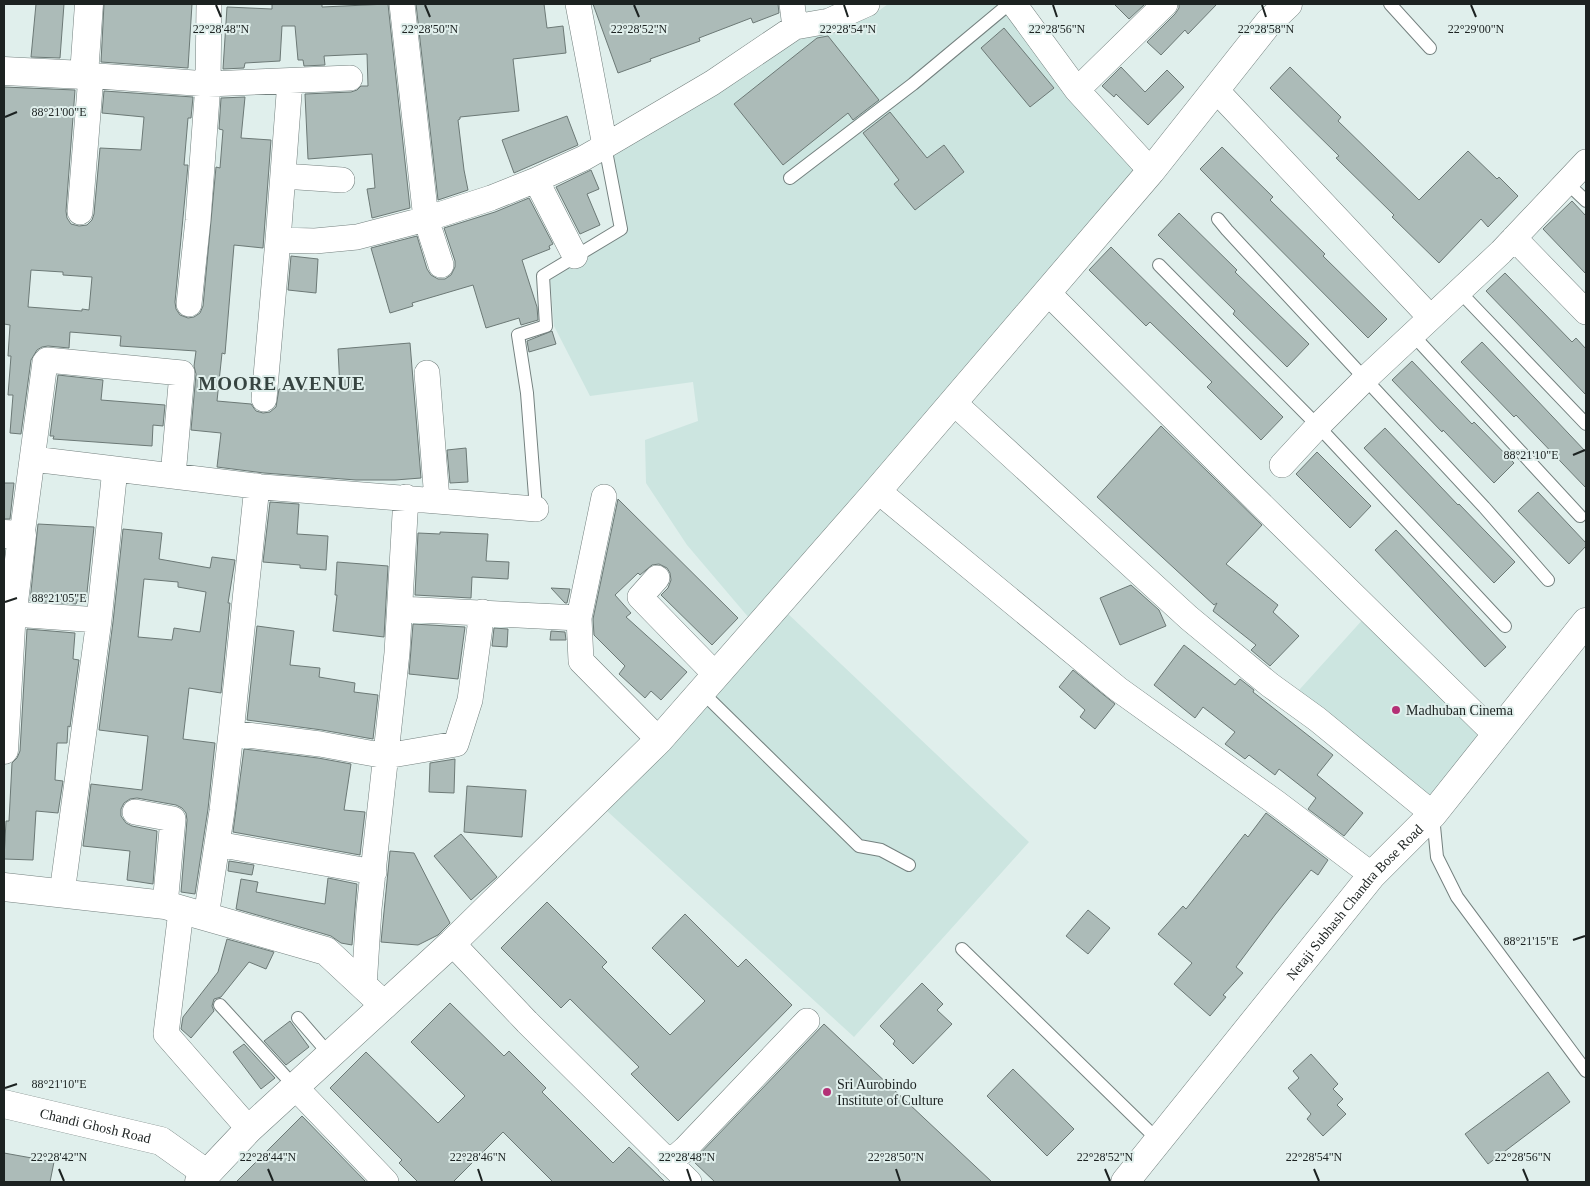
<svg xmlns="http://www.w3.org/2000/svg" width="1590" height="1186" font-family="Georgia,serif">
<style>
.built{fill:#cce5e0}
.building{fill:#acbbb8;stroke:#6c7976;fill-rule:evenodd}
.lines{fill:none;stroke-linecap:round;stroke-linejoin:round}
.service-casing{stroke:#74817f;stroke-width:14}
.minor-casing{stroke:#74817f;stroke-width:26}
.tertiary-casing{stroke:#74817f;stroke-width:29}
.primary-casing{stroke:#74817f;stroke-width:29}
.service{stroke:#fff;stroke-width:12}
.minor{stroke:#fff;stroke-width:25}
.tertiary{stroke:#fff;stroke-width:28}
.primary{stroke:#fff;stroke-width:28}
.ticks{fill:none;stroke:#1c2221;stroke-width:2}
.poi-dot{fill:#b43076;stroke:#e0efec;stroke-width:2}
.labels{text-anchor:middle;dominant-baseline:central;stroke-width:4;stroke-linejoin:round;paint-order:stroke}
.poi-label{font-size:14px;fill:#1c2221;stroke:#e0efec;text-anchor:start}
.street-label{font-size:14px;fill:#1c2221;stroke:#e0efec}
.district-label{font-size:19px;font-weight:bold;letter-spacing:1px;fill:#374441;stroke:#e0efec}
.ticks-label{font-size:12px;text-anchor:middle;fill:#1c2221;stroke:#e0efec;stroke-width:4;stroke-linejoin:round;paint-order:stroke}
</style>
<rect width="100%" height="100%" fill="#e0efec"/>
<path class="built" d="M 888,4 L 1006,4 L 1146,170 L 755,625 L 687,545 L 646,483 L 645,440 L 698,421 L 693,382 L 590,396 L 554,326 L 550,278 L 628,232 L 608,156 L 798,33 L 869,18 Z
M 785,611 L 1029,842 L 854,1037 L 607,811 Z
M 1365,617 L 1490,734 L 1433,807 L 1291,699 Z"/>
<path class="building" d="M 36,4 L 64,4 L 60,58 L 31,57 Z
M 104,4 L 192,4 L 188,68 L 101,62 Z
M 272,4 L 322,4 L 322,7 L 388,4 L 410,208 L 372,218 L 367,189 L 375,188 L 372,154 L 308,159 L 305,94 L 351,92 L 357,90 L 361,86 L 368,86 L 367,54 L 324,56 L 325,65 L 304,66 L 303,60 L 298,60 L 295,26 L 282,26 L 280,61 L 245,63 L 244,68 L 223,69 L 227,7 L 272,9 Z
M 416,4 L 544,4 L 547,28 L 563,26 L 566,53 L 513,59 L 519,111 L 460,117 L 460,119 L 458,120 L 464,170 L 468,190 L 438,200 Z
M 593,4 L 778,4 L 779,13 L 753,23 L 751,18 L 699,38 L 700,41 L 650,59 L 651,61 L 618,73 Z
M 1114,4 L 1145,4 L 1129,19 Z
M 1179,4 L 1217,4 L 1188,34 L 1185,30 L 1161,55 L 1147,42 L 1175,14 L 1179,8 Z
M 1004,28 L 1054,88 L 1030,107 L 981,48 Z
M 828,36 L 879,100 L 853,120 L 848,113 L 783,165 L 734,104 L 817,38 Z
M 1121,67 L 1145,92 L 1167,70 L 1184,87 L 1148,125 L 1116,94 L 1114,97 L 1102,86 Z
M 1290,67 L 1341,117 L 1338,121 L 1419,200 L 1468,151 L 1497,179 L 1499,177 L 1518,196 L 1488,227 L 1481,219 L 1439,263 L 1392,217 L 1394,215 L 1336,158 L 1339,156 L 1270,88 Z
M 4,87 L 75,90 L 66,211 L 67,218 L 71,224 L 79,226 L 87,225 L 92,220 L 94,214 L 100,148 L 141,150 L 144,117 L 102,113 L 104,91 L 193,97 L 191,118 L 188,118 L 184,165 L 188,165 L 175,302 L 176,309 L 180,315 L 188,318 L 194,317 L 200,313 L 203,306 L 216,167 L 220,168 L 223,130 L 219,129 L 221,98 L 245,97 L 241,138 L 271,140 L 263,248 L 234,245 L 225,354 L 222,353 L 217,401 L 251,404 L 256,411 L 263,413 L 270,412 L 276,407 L 279,389 L 340,390 L 338,349 L 410,343 L 421,478 L 395,480 L 356,480 L 264,473 L 217,467 L 221,433 L 191,430 L 196,374 L 194,366 L 196,351 L 120,346 L 121,336 L 70,332 L 69,348 L 48,346 L 42,347 L 37,350 L 31,360 L 21,434 L 10,433 L 13,395 L 8,395 L 11,356 L 8,356 L 10,325 L 4,324 ZM 31,270 L 63,272 L 63,275 L 92,277 L 89,310 L 82,309 L 82,311 L 28,307 Z
M 890,112 L 927,158 L 944,145 L 964,172 L 915,210 L 894,184 L 899,180 L 863,133 Z
M 567,116 L 578,145 L 514,173 L 502,140 Z
M 1222,147 L 1273,197 L 1270,200 L 1325,254 L 1323,256 L 1387,319 L 1368,338 L 1200,169 Z
M 591,170 L 599,189 L 587,194 L 600,225 L 580,234 L 556,187 Z
M 529,198 L 553,244 L 549,246 L 550,249 L 522,260 L 537,307 L 538,320 L 521,325 L 519,318 L 486,328 L 473,285 L 412,303 L 413,306 L 390,313 L 371,248 L 417,236 L 427,269 L 431,275 L 438,279 L 445,279 L 451,275 L 455,267 L 455,261 L 444,228 L 495,212 Z
M 1572,201 L 1586,216 L 1586,274 L 1543,229 Z
M 1179,213 L 1237,270 L 1235,272 L 1309,344 L 1287,367 L 1233,314 L 1235,311 L 1158,235 Z
M 1111,247 L 1283,417 L 1261,440 L 1207,387 L 1212,382 L 1150,322 L 1146,326 L 1089,270 Z
M 291,256 L 318,259 L 316,293 L 288,290 Z
M 1505,273 L 1572,342 L 1576,338 L 1586,349 L 1586,395 L 1486,291 Z
M 552,331 L 556,344 L 529,352 L 527,341 Z
M 1482,342 L 1586,452 L 1586,488 L 1516,415 L 1514,417 L 1461,362 Z
M 1412,361 L 1472,424 L 1474,422 L 1514,463 L 1494,483 L 1443,430 L 1442,432 L 1392,380 Z
M 58,375 L 103,380 L 101,400 L 165,405 L 163,426 L 153,425 L 152,446 L 53,439 L 54,436 L 50,436 Z
M 1161,426 L 1262,525 L 1226,564 L 1278,605 L 1273,612 L 1299,636 L 1270,666 L 1251,650 L 1256,645 L 1213,611 L 1217,603 L 1214,605 L 1097,497 Z
M 1385,428 L 1458,505 L 1459,504 L 1515,562 L 1494,583 L 1364,448 Z
M 466,448 L 468,482 L 450,483 L 447,450 Z
M 1317,452 L 1371,506 L 1350,528 L 1296,474 Z
M 4,483 L 14,483 L 10,519 L 4,519 Z
M 1538,492 L 1586,543 L 1586,546 L 1569,564 L 1518,511 Z
M 618,499 L 738,618 L 712,645 L 661,595 L 668,588 L 671,580 L 670,573 L 667,568 L 659,564 L 652,565 L 640,575 L 638,573 L 615,595 L 631,613 L 626,617 L 687,672 L 661,700 L 651,691 L 645,698 L 619,674 L 625,666 L 594,635 L 593,619 Z
M 270,502 L 299,504 L 297,534 L 328,536 L 326,570 L 300,568 L 300,565 L 263,562 Z
M 38,524 L 94,527 L 86,602 L 77,601 L 76,604 L 30,601 Z
M 123,529 L 162,533 L 159,559 L 210,568 L 212,557 L 235,560 L 228,603 L 230,603 L 221,693 L 189,688 L 183,739 L 215,743 L 208,809 L 195,894 L 181,892 L 187,820 L 186,813 L 182,808 L 176,805 L 137,798 L 130,799 L 124,803 L 121,809 L 121,816 L 126,823 L 132,826 L 157,831 L 153,884 L 127,880 L 130,851 L 83,846 L 91,784 L 142,790 L 148,736 L 99,730 L 113,622 ZM 144,579 L 178,582 L 178,587 L 206,592 L 200,632 L 174,628 L 172,640 L 138,637 Z
M 1396,530 L 1506,647 L 1485,667 L 1375,550 Z
M 440,532 L 488,534 L 486,561 L 509,562 L 508,579 L 472,577 L 471,598 L 415,595 L 418,533 L 440,534 Z
M 337,562 L 388,566 L 384,637 L 333,631 L 337,595 L 335,595 Z
M 1131,585 L 1159,610 L 1166,626 L 1120,645 L 1100,598 Z
M 551,588 L 570,589 L 567,603 L 565,603 Z
M 413,624 L 465,627 L 458,679 L 409,674 Z
M 257,626 L 294,631 L 290,665 L 320,668 L 319,677 L 355,683 L 354,692 L 378,695 L 373,739 L 322,730 L 247,720 Z
M 494,628 L 508,629 L 507,647 L 492,646 Z
M 27,629 L 75,633 L 73,659 L 79,660 L 70,727 L 68,726 L 67,743 L 57,743 L 55,780 L 63,781 L 58,813 L 36,811 L 33,860 L 4,859 L 6,821 L 9,821 L 12,763 L 17,758 L 20,751 Z
M 551,631 L 565,632 L 566,640 L 550,640 Z
M 1184,645 L 1235,685 L 1240,679 L 1254,690 L 1253,692 L 1333,755 L 1317,775 L 1363,813 L 1344,836 L 1308,809 L 1316,798 L 1279,769 L 1275,775 L 1249,755 L 1245,759 L 1225,744 L 1235,732 L 1203,707 L 1195,718 L 1154,685 Z
M 1073,670 L 1115,704 L 1095,729 L 1080,717 L 1085,710 L 1059,687 Z
M 244,749 L 318,758 L 351,764 L 344,810 L 365,812 L 360,855 L 233,832 Z
M 455,759 L 454,793 L 429,792 L 430,763 Z
M 467,786 L 526,790 L 522,837 L 464,832 Z
M 1266,813 L 1328,860 L 1318,875 L 1311,870 L 1275,915 L 1236,967 L 1243,973 L 1223,995 L 1226,997 L 1210,1016 L 1174,984 L 1192,963 L 1158,934 L 1183,906 L 1186,909 L 1245,834 L 1248,837 Z
M 461,834 L 497,877 L 471,900 L 434,856 Z
M 390,851 L 414,853 L 450,923 L 438,935 L 418,945 L 381,942 Z
M 229,861 L 254,865 L 252,875 L 228,871 Z
M 328,878 L 357,884 L 352,945 L 341,943 L 331,936 L 321,933 L 236,909 L 241,879 L 258,882 L 256,892 L 325,904 Z
M 547,902 L 607,962 L 602,967 L 670,1035 L 705,1001 L 652,948 L 685,914 L 738,967 L 746,959 L 792,1005 L 678,1121 L 631,1074 L 639,1067 L 570,999 L 561,1008 L 501,948 Z
M 1088,910 L 1110,928 L 1088,954 L 1066,936 Z
M 227,939 L 274,952 L 266,969 L 249,962 L 221,997 L 214,999 L 212,1006 L 214,1011 L 191,1038 L 181,1029 L 183,1017 L 218,972 Z
M 922,983 L 943,1004 L 937,1010 L 952,1024 L 913,1064 L 893,1044 L 895,1041 L 880,1026 Z
M 450,1003 L 504,1056 L 509,1051 L 546,1088 L 542,1092 L 613,1163 L 629,1147 L 665,1182 L 553,1182 L 503,1132 L 453,1182 L 418,1182 L 399,1163 L 402,1160 L 330,1088 L 366,1052 L 438,1123 L 465,1096 L 411,1042 Z
M 290,1021 L 309,1047 L 286,1065 L 264,1041 Z
M 824,1024 L 992,1182 L 715,1182 L 693,1161 Z
M 244,1044 L 275,1078 L 261,1089 L 233,1052 Z
M 1311,1054 L 1338,1084 L 1333,1089 L 1343,1099 L 1337,1105 L 1346,1114 L 1323,1136 L 1307,1119 L 1311,1114 L 1288,1088 L 1299,1078 L 1293,1071 Z
M 1013,1069 L 1074,1129 L 1047,1156 L 987,1096 Z
M 1548,1072 L 1570,1102 L 1488,1164 L 1465,1134 Z
M 302,1116 L 366,1182 L 236,1182 Z
M 4,1153 L 54,1162 L 50,1182 L 4,1182 Z"/>
<g class="lines">
<defs>
<path id="service" d="M 1390,4 L 1430,48
M 790,178 L 913,84 L 1009,4
M 1567,183 L 1586,201
M 1218,219 L 1227,230 L 1484,507 L 1548,580
M 1159,265 L 1318,426 L 1505,626
M 1459,291 L 1586,424
M 1412,334 L 1580,516
M 536,509 L 527,393 L 518,335 L 546,326 L 543,276 L 621,229 L 605,146
M 702,692 L 859,846 L 881,850 L 909,865
M 1433,816 L 1437,857 L 1457,897 L 1586,1071
M 962,949 L 1159,1141
M 220,1005 L 295,1087
M 298,1018 L 330,1055"/>
<path id="minor" d="M 402,4 L 426,219 L 441,265
M 578,4 L 605,146
M 792,4 L 795,27
M 1014,4 L 1077,90 L 1151,171
M 84,75 L 208,84 L 350,78
M 1077,90 L 1165,4
M 1216,90 L 1430,317
M 283,176 L 342,180
M 536,180 L 575,256
M 80,212 L 91,76
M 1514,238 L 1586,312
M 278,240 L 290,81
M 1047,292 L 1236,480 L 1496,735
M 189,304 L 198,220 L 208,84 L 209,4
M 427,373 L 437,500
M 264,399 L 278,240 L 315,241 L 357,237 L 426,219 L 491,198 L 536,180 L 584,158 L 605,146 L 712,83 L 795,27 L 829,21 L 867,4
M 953,402 L 1189,618 L 1270,685 L 1317,719 L 1433,814
M 33,459 L 263,487 L 536,509
M 1282,465 L 1318,426 L 1365,379 L 1501,252 L 1586,162
M 257,486 L 231,733 L 320,744 L 386,756 L 456,744 L 470,700 L 482,612
M 878,491 L 1118,689 L 1278,804 L 1372,875
M 604,497 L 579,618 L 581,661 L 659,740
M 22,535 L 45,362 L 47,360 L 182,373 L 173,476
M 657,578 L 640,597 L 716,675
M 400,609 L 579,618
M 13,614 L 99,620 L 62,893
M 99,620 L 115,469
M 135,812 L 173,819 L 165,905
M 217,844 L 374,872
M 181,911 L 166,1034 L 249,1129
M 206,917 L 222,811 L 231,733
M 452,943 L 527,1022 L 689,1182
M 364,987 L 369,909 L 397,653 L 406,497
M 295,1087 L 386,1182
M 669,1163 L 685,1149 L 807,1021"/>
<g id="tertiary">
<path d="M 4,71 L 84,75 L 89,4"/>
<path d="M 4,534 L 22,535 L 11,627 L 4,750"/>
<path d="M 4,887 L 165,905 L 326,951 L 384,1005"/>
<path id="s1" d="M 4,1104 L 161,1141 L 206,1173"/>
<path d="M 199,1182 L 249,1129 L 452,943 L 659,740 L 872,497 L 1151,171 L 1269,22 L 1288,4"/>
</g>
<g id="primary">
<path id="s2" d="M 1125,1182 L 1372,875 L 1433,814 L 1586,622"/>
</g>
</defs>
<use href="#service" class="service-casing"/>
<use href="#minor" class="minor-casing"/>
<use href="#tertiary" class="tertiary-casing"/>
<use href="#primary" class="primary-casing"/>
<use href="#service" class="service"/>
<use href="#minor" class="minor"/>
<use href="#tertiary" class="tertiary"/>
<use href="#primary" class="primary"/>
</g>
<path class="ticks" d="M 216,5 L 221,17M 425,5 L 430,17M 634,5 L 639,17M 844,5 L 848,17M 1053,5 L 1057,17M 1262,5 L 1266,17M 1471,5 L 1476,17M 5,117 L 17,112M 1573,455 L 1585,450M 5,602 L 17,598M 1573,940 L 1585,936M 5,1088 L 17,1084M 59,1169 L 64,1181M 268,1169 L 273,1181M 478,1169 L 482,1181M 687,1169 L 691,1181M 896,1169 L 900,1181M 1105,1169 L 1110,1181M 1314,1169 L 1319,1181M 1523,1169 L 1528,1181"/>
<g class="poi-dot">
<circle cx="1396" cy="710" r="5"/>
<circle cx="827" cy="1092" r="5"/>
</g>
<g class="labels">
<g class="poi-label">
<text x="1406" y="710">Madhuban Cinema</text>
<text x="837" y="1084">Sri Aurobindo<tspan x="837" dy="16">Institute of Culture</tspan></text>
</g>
<g class="street-label">
<text stroke="none"><textPath href="#s2" startOffset="362">Netaji Subhash Chandra Bose Road</textPath></text>
<text stroke="none"><textPath href="#s1" startOffset="94">Chandi Ghosh Road</textPath></text>
</g>
<g class="district-label">
<text x="282" y="383">MOORE AVENUE</text>
</g>
</g>
<g class="ticks-label">
<text x="221" y="33">22°28'48"N</text>
<text x="430" y="33">22°28'50"N</text>
<text x="639" y="33">22°28'52"N</text>
<text x="848" y="33">22°28'54"N</text>
<text x="1057" y="33">22°28'56"N</text>
<text x="1266" y="33">22°28'58"N</text>
<text x="1476" y="33">22°29'00"N</text>
<text x="59" y="116">88°21'00"E</text>
<text x="1531" y="459">88°21'10"E</text>
<text x="59" y="602">88°21'05"E</text>
<text x="1531" y="945">88°21'15"E</text>
<text x="59" y="1088">88°21'10"E</text>
<text x="59" y="1161">22°28'42"N</text>
<text x="268" y="1161">22°28'44"N</text>
<text x="478" y="1161">22°28'46"N</text>
<text x="687" y="1161">22°28'48"N</text>
<text x="896" y="1161">22°28'50"N</text>
<text x="1105" y="1161">22°28'52"N</text>
<text x="1314" y="1161">22°28'54"N</text>
<text x="1523" y="1161">22°28'56"N</text>
</g>
<rect width="1590" height="1186" fill="none" stroke="#1c2221" stroke-width="10"/>
</svg>
